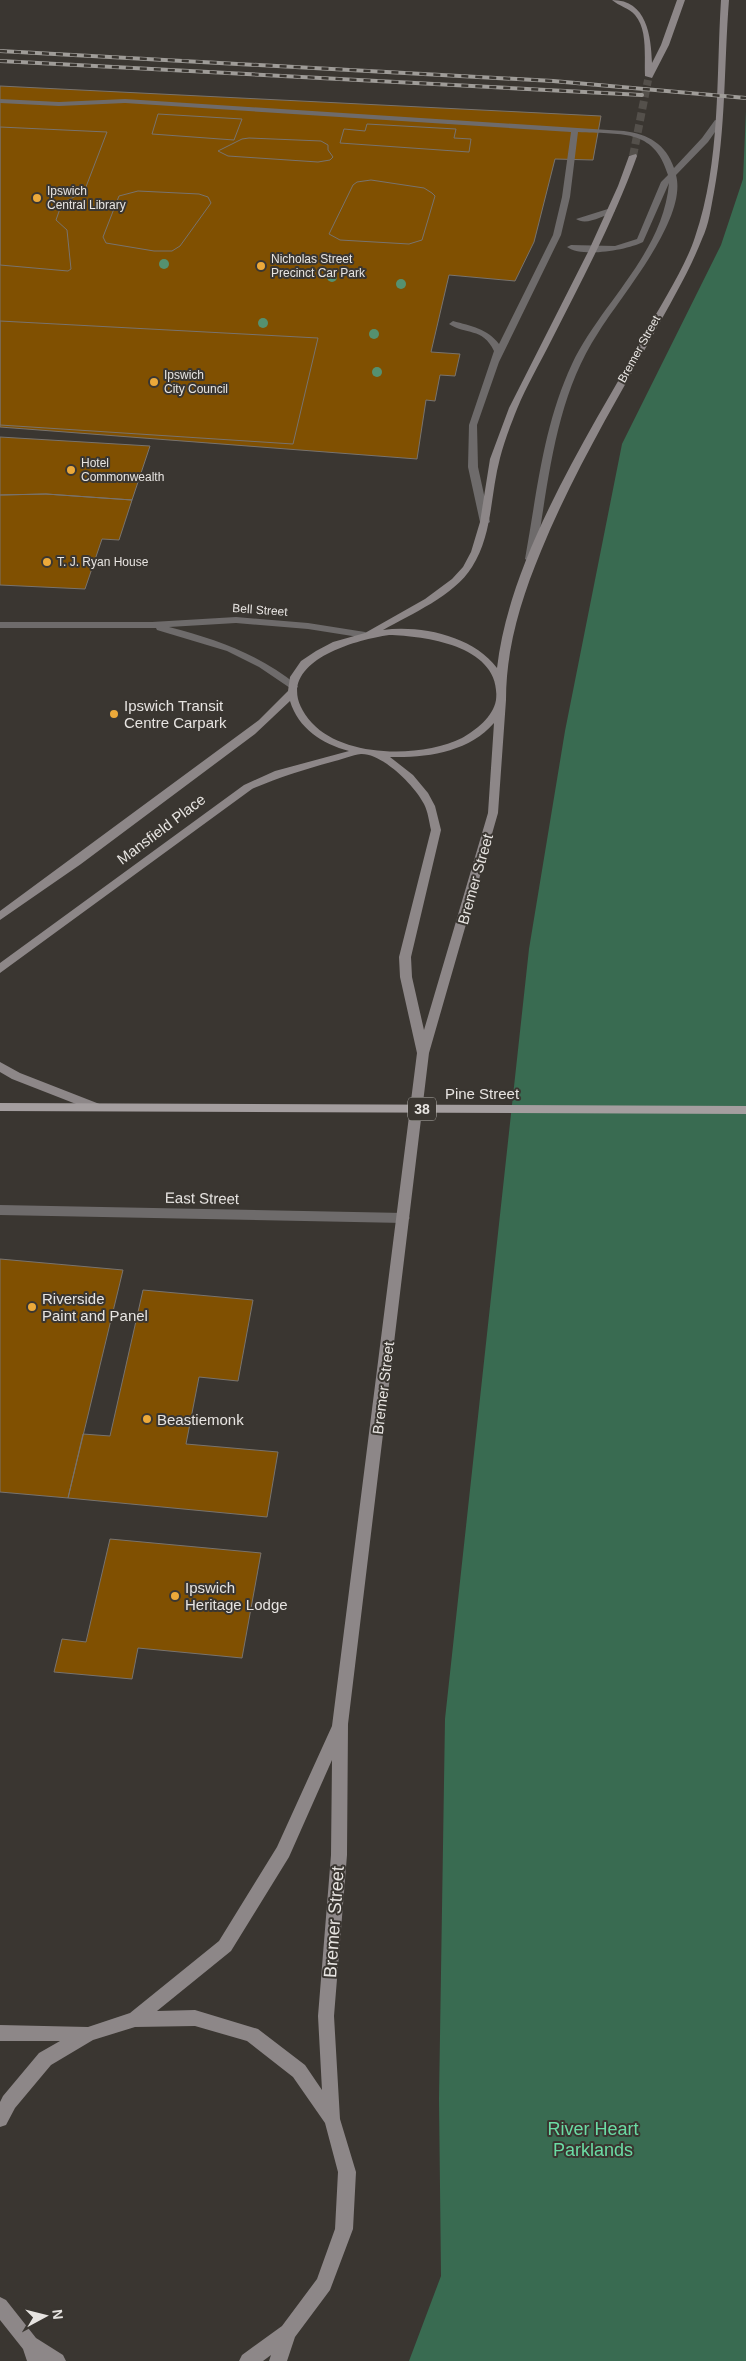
<svg xmlns="http://www.w3.org/2000/svg" width="746" height="2361" font-family="Arial,sans-serif">
<style>
.green{fill:#396b51}
.building{fill:#805001;stroke:#78736e}
.lines{fill:none;stroke-linecap:round;stroke-linejoin:round}
.secondary-tunnel{stroke:#54504b;stroke-width:8;stroke-dasharray:8 4;stroke-linecap:butt}
.lane{fill:#6e6b6b;fill-rule:evenodd}
.street{fill:#6e6b6b;fill-rule:evenodd}
.secondary{fill:#8d8788;fill-rule:evenodd}
.primary{fill:#a49e9f;fill-rule:evenodd}
.rail-casing{stroke:#9f9c98;stroke-width:4}
.rail{stroke:#3a3631;stroke-width:2.5;stroke-dasharray:7;stroke-linecap:butt}
.tree{fill:#559170}
.poi-dot{fill:#eca93a;stroke:#3a3631;stroke-width:2}
.labels{text-anchor:middle;dominant-baseline:central;stroke-width:4;stroke-linejoin:round;paint-order:stroke}
.far-poi-label{font-size:12px;fill:#e7e4e1;stroke:#3a3631;text-anchor:start}
.far-street-label{font-size:12px;fill:#e7e4e1;stroke:#3a3631}
.shield{fill:#3a3631;stroke:#b3b0ac;stroke-width:1}
.shield-label{font-size:14px;font-weight:bold;fill:#e7e4e1}
.poi-label{font-size:15px;fill:#e7e4e1;stroke:#3a3631;text-anchor:start}
.street-label{font-size:15px;fill:#e7e4e1;stroke:#3a3631}
.near-street-label{font-size:18px;fill:#e7e4e1;stroke:#3a3631}
.near-park-label{font-size:18px;fill:#6bdca4;stroke:#3a3631}
</style>
<rect width="100%" height="100%" fill="#3a3631"/>
<path class="green" d="M 746,111 L 746,2361 L 409,2361 L 441,2276 L 439,2099 L 445,1719 L 529,949 L 565,731 L 622,444 L 721,245 L 743,179 Z"/>
<path class="building" d="M 0,86 L 601,116 L 593,160 L 555,159 L 534,242 L 515,281 L 449,275 L 431,352 L 460,354 L 455,376 L 440,375 L 435,401 L 426,400 L 417,459 L 0,427 Z
M 158,114 L 242,119 L 234,140 L 152,134 Z
M 367,124 L 456,129 L 454,138 L 471,139 L 469,152 L 340,143 L 344,129 L 365,131 Z
M 0,127 L 107,132 L 84,192 L 62,203 L 56,220 L 67,230 L 71,269 L 68,271 L 0,265 Z
M 249,138 L 321,141 L 328,145 L 328,150 L 333,157 L 330,160 L 318,162 L 228,156 L 218,151 L 242,139 Z
M 371,180 L 424,188 L 432,193 L 435,196 L 422,240 L 409,244 L 340,240 L 329,234 L 353,185 L 357,182 Z
M 138,191 L 199,194 L 208,197 L 211,203 L 180,246 L 172,251 L 154,251 L 106,243 L 103,237 L 119,196 Z
M 0,321 L 318,338 L 293,444 L 0,425 Z
M 0,437 L 150,446 L 132,500 L 46,494 L 0,495 Z
M 46,494 L 132,500 L 119,540 L 102,539 L 85,589 L 0,585 L 0,495 Z
M 0,1259 L 123,1270 L 68,1498 L 0,1492 Z
M 143,1290 L 253,1300 L 238,1381 L 199,1377 L 186,1444 L 278,1452 L 267,1517 L 68,1498 L 83,1434 L 110,1436 Z
M 110,1539 L 261,1553 L 242,1658 L 138,1648 L 132,1679 L 54,1672 L 62,1639 L 86,1642 Z"/>
<g class="lines">
<path class="secondary-tunnel" d="M 633,156 L 648,80"/>
<path class="lane" d="M 0,99 L 59,102 L 125,99 L 624,131 C 648,134 666,144 674,168 L 702,138 L 715,120 L 722,122 L 708,142 L 676,175 C 688,219 620,297 598,333 C 554,400 549,482 535,559 L 530,562 L 525,559 C 537,493 543,426 572,364 C 601,303 663,254 669,183 L 643,242 C 627,250 582,258 567,247 L 571,245 L 615,246 L 637,239 L 661,182 L 668,175 C 654,127 619,135 578,132 L 570,197 L 561,235 L 499,362 L 477,425 L 478,467 L 490,522 L 485,525 L 480,522 L 468,467 L 469,425 L 494,351 C 483,327 465,335 449,324 L 453,321 C 471,326 488,329 499,344 L 553,235 L 562,197 L 571,132 L 125,103 L 59,106 L 0,103 Z
M 611,208 L 615,210 L 614,212 C 603,216 586,226 576,219 Z"/>
<path class="street" d="M 236,617 L 308,623 L 365,632 L 370,635 L 365,638 L 308,629 L 236,623 L 169,627 C 216,639 258,654 297,685 L 298,687 L 293,690 L 259,667 L 227,651 L 157,630 L 156,628 L 0,628 L 0,622 L 152,622 Z
M 0,1205 L 404,1213 L 410,1218 L 404,1223 L 0,1215 Z"/>
<path class="secondary" d="M 612,0 C 647,0 651,36 652,63 L 661,45 L 677,0 L 685,0 L 669,45 L 652,78 L 645,76 C 644,57 648,30 635,15 C 629,8 619,6 612,0 Z
M 721,0 L 729,0 C 724,64 726,129 714,192 C 711,207 709,225 702,239 C 689,272 671,302 654,333 C 614,405 572,475 541,551 C 521,599 506,648 506,700 L 498,813 L 429,1053 L 348,1724 L 347,1855 L 334,2016 L 340,2119 L 356,2172 L 353,2229 L 330,2290 L 295,2337 L 287,2361 L 269,2361 L 271,2355 L 263,2361 L 239,2361 L 242,2355 L 282,2326 L 317,2279 L 335,2229 L 338,2172 L 325,2123 L 293,2077 L 247,2041 L 195,2026 L 135,2027 L 93,2040 L 51,2065 L 15,2108 L 6,2125 L 0,2127 L 0,2102 L 3,2096 L 39,2053 L 60,2041 L 0,2041 L 0,2025 L 88,2027 L 130,2013 L 219,1941 L 277,1847 L 332,1726 L 417,1053 L 400,977 L 399,957 L 431,830 C 429,821 428,812 424,804 C 415,786 382,753 361,754 C 352,755 343,759 335,761 C 306,769 279,777 252,789 L 0,973 L 0,963 L 244,785 L 275,771 L 349,751 C 322,744 298,728 290,701 L 255,734 L 81,864 L 0,920 L 0,911 L 259,720 L 288,691 L 290,677 L 301,661 L 316,651 L 333,642 L 365,633 L 425,599 L 452,579 L 463,567 L 471,552 L 480,522 L 490,459 L 509,408 L 589,250 L 618,186 L 629,156 L 636,154 L 637,156 C 614,220 582,280 551,341 C 540,363 527,385 517,409 C 511,424 504,442 500,458 C 490,495 493,534 472,567 C 454,596 411,614 383,630 C 421,625 473,636 497,668 C 510,555 590,432 645,334 C 661,304 685,268 695,237 C 721,161 716,78 721,0 ZM 389,635 C 426,636 502,646 496,700 C 493,717 476,730 462,738 C 422,758 344,758 312,723 C 263,668 347,641 389,635 ZM 494,723 L 488,813 L 424,1030 L 412,977 L 411,957 L 441,830 L 435,806 L 428,793 L 413,775 L 390,757 C 427,758 469,752 494,723 ZM 332,1760 L 331,1855 L 318,2016 L 322,2090 L 305,2065 L 258,2029 L 195,2010 L 157,2011 L 231,1951 L 289,1857 Z
M 0,1062 L 20,1073 L 102,1105 L 104,1108 L 102,1111 L 94,1111 L 12,1079 L 0,1072 Z
M 0,2297 L 6,2300 L 36,2338 L 63,2355 L 66,2361 L 27,2361 L 23,2349 L 0,2320 Z"/>
<path class="primary" d="M 0,1103 L 746,1106 L 746,1114 L 0,1111 Z"/>
<defs>
<path id="rail" d="M 0,51 L 553,81 L 746,98
M 0,61 L 642,95"/>
</defs>
<use href="#rail" class="rail-casing"/>
<use href="#rail" class="rail"/>
</g>
<g class="tree">
<circle cx="164" cy="264" r="5"/>
<circle cx="332" cy="277" r="5"/>
<circle cx="401" cy="284" r="5"/>
<circle cx="263" cy="323" r="5"/>
<circle cx="374" cy="334" r="5"/>
<circle cx="377" cy="372" r="5"/>
</g>
<g class="poi-dot">
<circle cx="37" cy="198" r="5"/>
<circle cx="261" cy="266" r="5"/>
<circle cx="154" cy="382" r="5"/>
<circle cx="71" cy="470" r="5"/>
<circle cx="47" cy="562" r="5"/>
<circle cx="114" cy="714" r="5"/>
<circle cx="32" cy="1307" r="5"/>
<circle cx="147" cy="1419" r="5"/>
<circle cx="175" cy="1596" r="5"/>
</g>
<g class="labels">
<g class="far-poi-label">
<text x="47" y="191">Ipswich<tspan x="47" dy="14">Central Library</tspan></text>
<text x="271" y="259">Nicholas Street<tspan x="271" dy="14">Precinct Car Park</tspan></text>
<text x="164" y="375">Ipswich<tspan x="164" dy="14">City Council</tspan></text>
<text x="81" y="463">Hotel<tspan x="81" dy="14">Commonwealth</tspan></text>
<text x="57" y="562">T. J. Ryan House</text>
</g>
<g class="far-street-label">
<text transform="translate(639 349) rotate(-61)">Bremer Street</text>
<text transform="translate(260 610) rotate(4)">Bell Street</text>
</g>
<rect class="shield" x="408" y="1097.5" width="28" height="23" rx="4"/>
<g class="shield-label">
<text x="422" y="1109">38</text>
</g>
<g class="poi-label">
<text x="124" y="705">Ipswich Transit<tspan x="124" dy="17">Centre Carpark</tspan></text>
<text x="42" y="1298">Riverside<tspan x="42" dy="17">Paint and Panel</tspan></text>
<text x="157" y="1419">Beastiemonk</text>
<text x="185" y="1587">Ipswich<tspan x="185" dy="17">Heritage Lodge</tspan></text>
</g>
<g class="street-label">
<text transform="translate(161 829) rotate(-37)">Mansfield Place</text>
<text transform="translate(475 879) rotate(-74)">Bremer Street</text>
<text x="482" y="1093">Pine Street</text>
<text transform="translate(202 1198) rotate(1)">East Street</text>
<text transform="translate(383 1388) rotate(-83)">Bremer Street</text>
</g>
<g class="near-street-label">
<text transform="translate(334 1922) rotate(-86)">Bremer Street</text>
</g>
<g class="near-park-label">
<text x="593" y="2129">River Heart<tspan x="593" dy="21">Parklands</tspan></text>
</g>
</g>
<g transform="translate(45 2316) rotate(83)" stroke="#3a3631" stroke-width="4" paint-order="stroke">
<path d="M0-4L9 19L0 12L-9 19Z" fill="#e7e4e1"/>
<text y="-8" font-size="14" font-weight="bold" text-anchor="middle" fill="#e7e4e1">N</text>
</g>
</svg>
